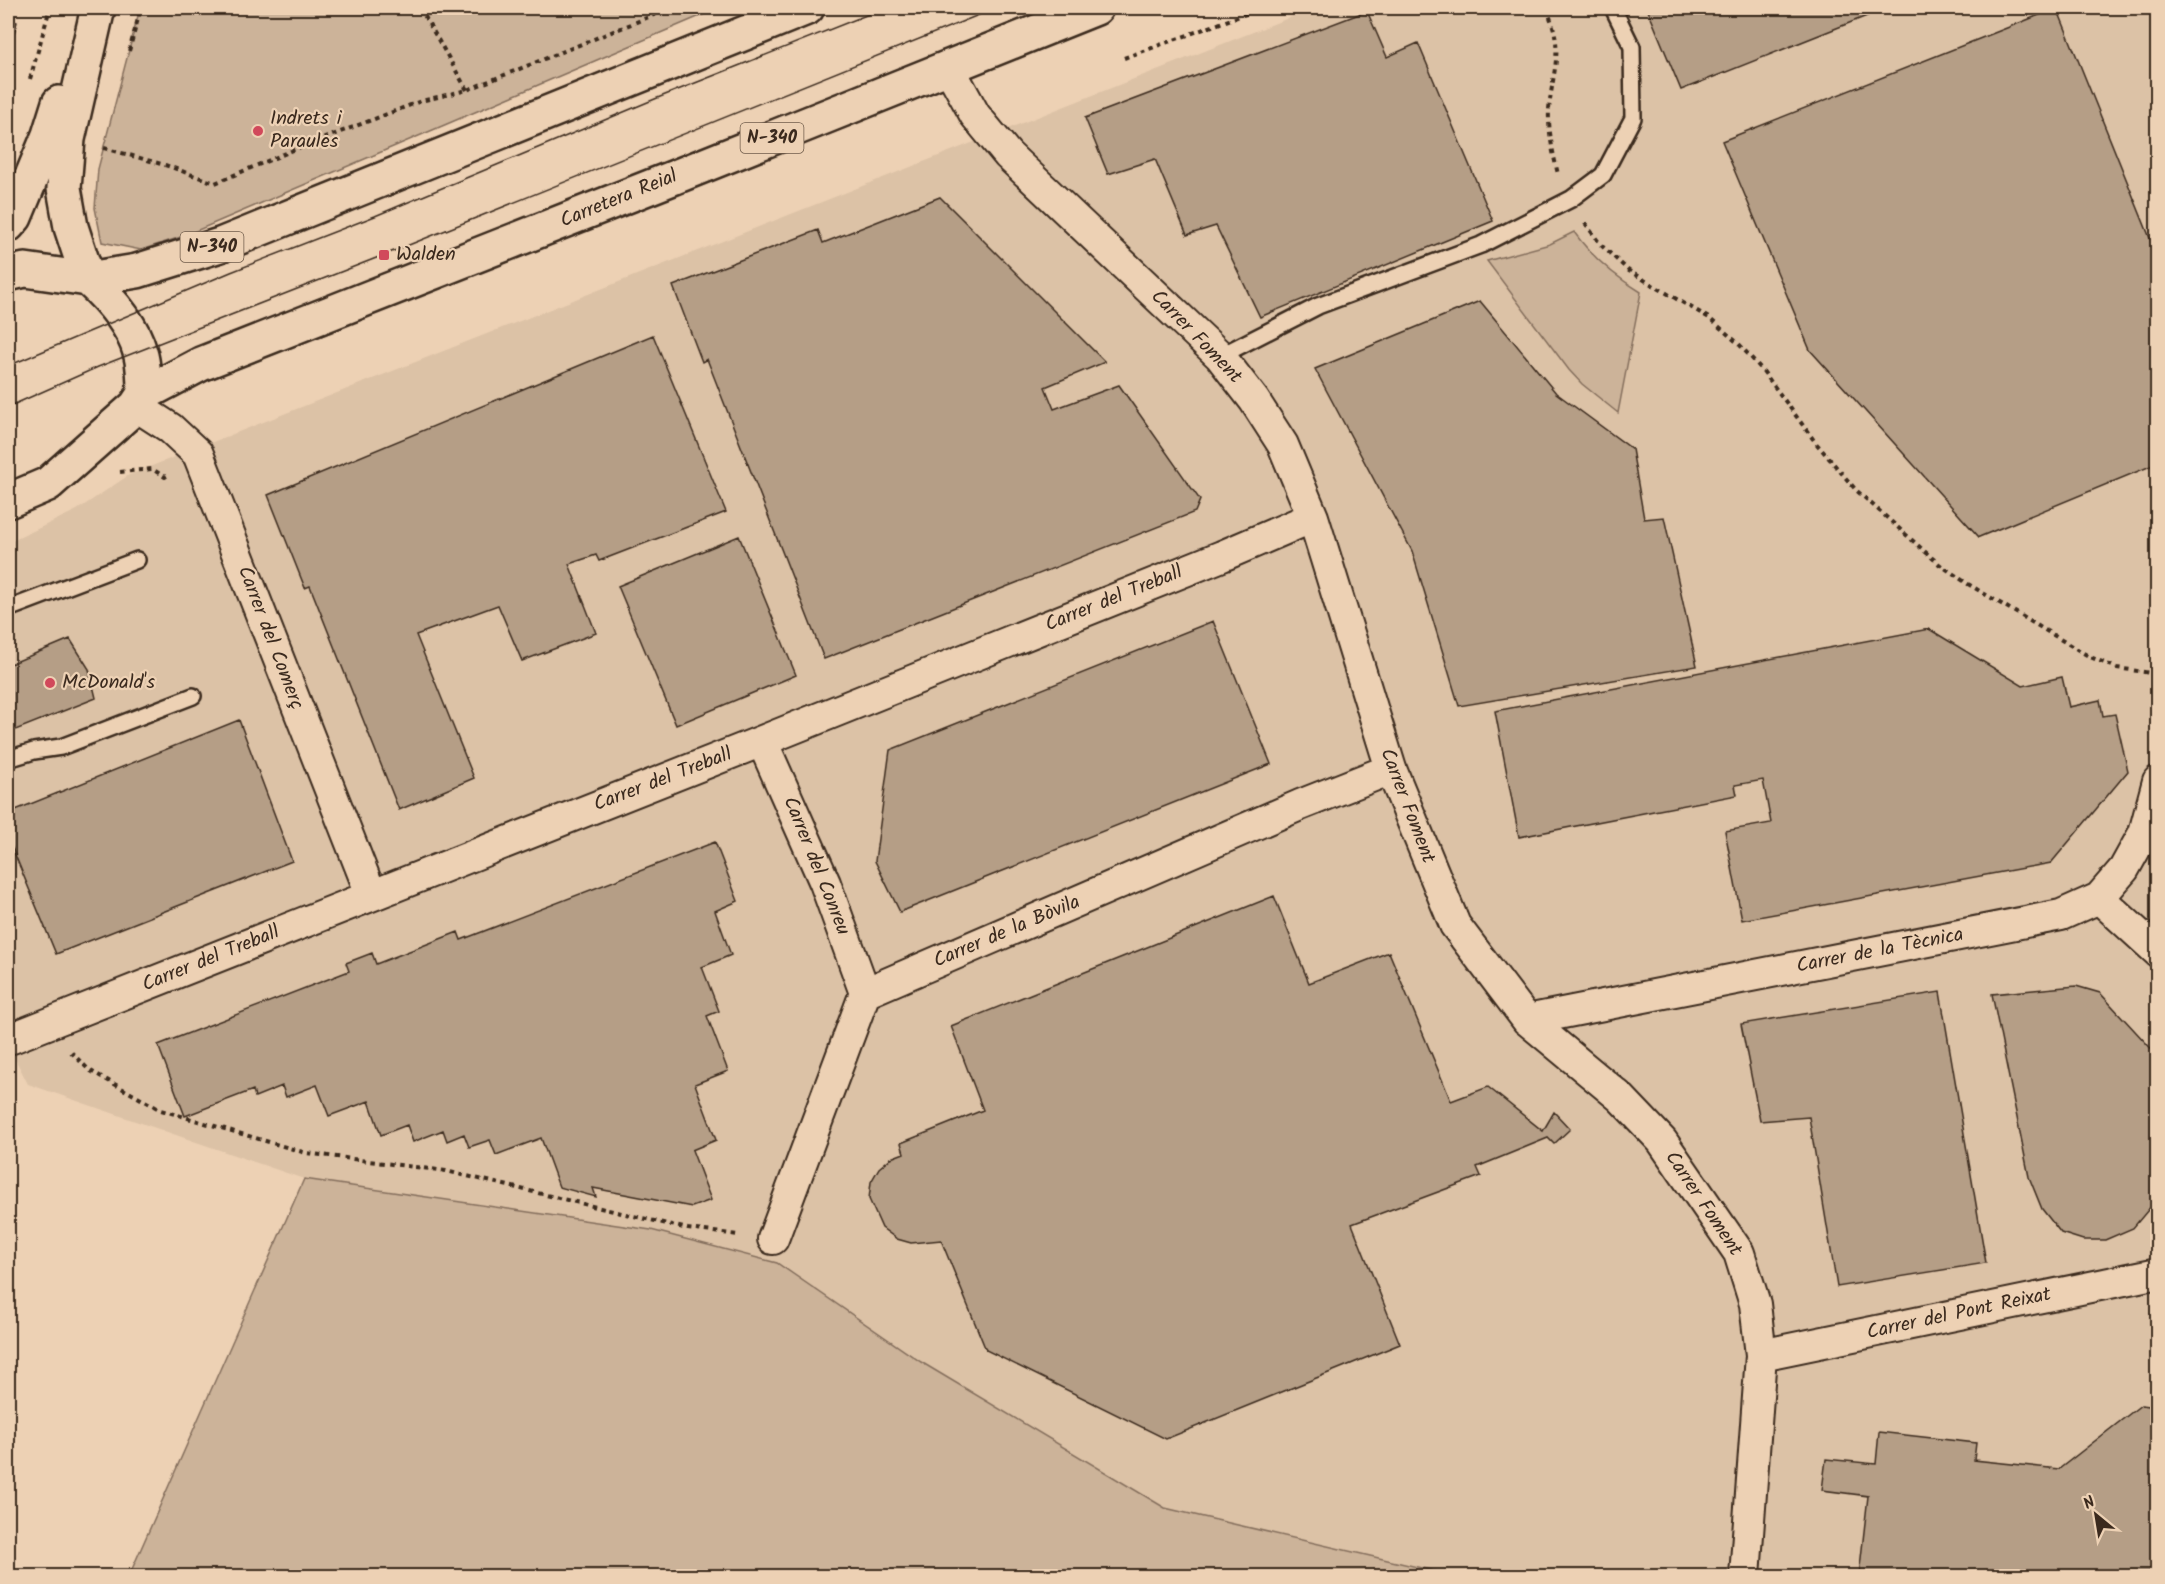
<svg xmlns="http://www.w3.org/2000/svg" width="2165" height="1584" font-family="Kalam,sans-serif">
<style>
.built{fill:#dcc2a6}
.green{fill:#ccb399;stroke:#846e5c;stroke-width:1.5}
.building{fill:#b59e86;stroke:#3b2a1e;stroke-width:1.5}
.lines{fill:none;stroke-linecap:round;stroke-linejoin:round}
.service-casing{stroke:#3b2a1e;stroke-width:20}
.minor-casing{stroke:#3b2a1e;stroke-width:34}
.tertiary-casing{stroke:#3b2a1e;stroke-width:38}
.primary-casing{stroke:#3b2a1e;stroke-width:38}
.path{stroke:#3b2a1e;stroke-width:4;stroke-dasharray:4.5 4.5;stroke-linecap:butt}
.service{stroke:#edd1b4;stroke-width:15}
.minor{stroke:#edd1b4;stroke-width:30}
.tertiary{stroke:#edd1b4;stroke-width:33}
.primary{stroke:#edd1b4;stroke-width:33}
.tram{stroke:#3b2a1e;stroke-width:1.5}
.poi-dot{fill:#d1495b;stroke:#edd1b4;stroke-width:2}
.labels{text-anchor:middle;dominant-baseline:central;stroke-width:4.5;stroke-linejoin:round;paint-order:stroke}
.shield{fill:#edd1b4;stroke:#705c4b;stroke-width:1.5}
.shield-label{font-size:18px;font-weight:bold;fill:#3b2a1e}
.poi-label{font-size:20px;fill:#3b2a1e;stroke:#edd1b4;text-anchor:start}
.street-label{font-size:20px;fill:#3b2a1e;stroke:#edd1b4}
</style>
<rect width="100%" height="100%" fill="#edd1b4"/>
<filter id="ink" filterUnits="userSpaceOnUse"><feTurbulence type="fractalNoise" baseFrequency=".0167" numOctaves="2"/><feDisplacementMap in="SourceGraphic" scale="12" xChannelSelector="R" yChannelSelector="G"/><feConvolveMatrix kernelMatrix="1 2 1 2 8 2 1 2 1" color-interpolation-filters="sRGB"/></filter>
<g filter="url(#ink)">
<path class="built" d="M 1314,8 L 2157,8 L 2157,1576 L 1456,1576 L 1165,1508 L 921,1362 L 777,1263 L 651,1230 L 304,1179 L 28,1084 L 8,1045 L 8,543 L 77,510 L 129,475 Z"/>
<path class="green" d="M 140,8 L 719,8 L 184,236 L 141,250 L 102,242 L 95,208 L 98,169 Z
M 1574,232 C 1592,257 1614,276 1641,292 L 1618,413 L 1582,384 L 1569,370 L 1487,261 L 1550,244 Z
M 304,1179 L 651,1230 L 777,1263 L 921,1362 L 1165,1508 L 1456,1576 L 129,1576 Z"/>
<path class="building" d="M 1647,8 L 1887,8 L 1681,90 Z
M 2057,8 L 2158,258 L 2158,463 L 1979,537 L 1810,350 L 1722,141 Z
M 1367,11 L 1387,57 L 1418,43 L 1493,221 L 1260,317 L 1216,226 L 1187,235 L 1155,159 L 1108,174 L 1085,118 Z
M 8,20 L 17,22 L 8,56 Z
M 8,80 L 13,81 L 8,101 Z
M 940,197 L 1105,362 L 1045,387 L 1054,409 L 1119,385 L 1200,500 L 1195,512 L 824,659 L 707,359 L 702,362 L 673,286 L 818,230 L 823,243 Z
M 1480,301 L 1556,393 L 1632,449 L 1644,519 L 1664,517 L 1697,666 L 1459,706 L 1412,551 L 1315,369 Z
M 653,335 L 726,512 L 599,561 L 596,555 L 569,564 L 596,633 L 522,661 L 498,605 L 416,635 L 474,778 L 399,810 L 310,586 L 305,588 L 268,495 Z
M 739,536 L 796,675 L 676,725 L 618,586 Z
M 1213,621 L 1271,764 L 900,912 L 875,861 L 890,750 Z
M 1929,629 L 2023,686 L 2062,677 L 2069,707 L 2100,700 L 2103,716 L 2115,714 L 2128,771 L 2051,863 L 1742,920 L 1725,831 L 1771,823 L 1763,780 L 1735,785 L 1737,795 L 1519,837 L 1495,711 Z
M 70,639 L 89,669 L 96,698 L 8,733 L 8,665 Z
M 239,720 L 292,861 L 56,954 L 8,838 L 8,813 Z
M 715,842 L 738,901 L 715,911 L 731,955 L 702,967 L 719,1011 L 707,1016 L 728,1071 L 695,1084 L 716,1140 L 692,1150 L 711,1200 L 692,1207 L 593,1188 L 596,1197 L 559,1187 L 541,1138 L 496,1155 L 490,1140 L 469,1147 L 464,1134 L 447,1141 L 443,1130 L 413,1142 L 407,1125 L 381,1135 L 369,1101 L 329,1116 L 317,1085 L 286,1097 L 282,1086 L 255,1097 L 253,1090 L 185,1116 L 158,1045 L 349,971 L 346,963 L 372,953 L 376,964 L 458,932 L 461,940 Z
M 1274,896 L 1309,983 L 1389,952 L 1451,1101 L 1488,1087 L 1543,1131 L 1554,1112 L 1570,1129 L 1554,1144 L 1548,1138 L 1477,1167 L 1481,1176 L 1352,1224 L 1400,1344 L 1166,1439 L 986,1350 L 941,1240 L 911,1243 L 897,1239 L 882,1228 L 869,1199 L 871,1182 L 879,1168 L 891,1158 L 904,1153 L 901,1143 L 983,1110 L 951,1026 Z
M 2076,986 L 2100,993 L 2158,1056 L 2158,1198 L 2133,1228 L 2105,1240 L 2083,1240 L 2061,1233 L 2042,1209 L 2029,1177 L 1992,994 Z
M 1940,992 L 1986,1263 L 1837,1287 L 1809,1117 L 1760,1121 L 1741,1024 Z
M 2141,1405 L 2158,1407 L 2158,1576 L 1859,1576 L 1868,1496 L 1822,1490 L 1826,1459 L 1876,1464 L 1879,1432 L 1976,1443 L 1974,1460 L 2059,1469 Z"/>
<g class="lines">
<defs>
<path id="service" d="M 1220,356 L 1318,306 L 1481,245 L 1571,199 L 1603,175 L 1633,118 L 1632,47 L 1613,8
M 8,609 L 137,560
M 8,759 L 34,751 L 61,747 L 193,696"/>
<path id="minor" d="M 948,66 L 975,115 L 1008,155 L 1220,356 L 1254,400 L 1283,445 L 1313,517 L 1391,769 L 1455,925 L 1527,1020 L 1621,1098 L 1662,1141 L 1739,1253 L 1755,1304 L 1761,1355 L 1745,1576
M 136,406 L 170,428 L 198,454 L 371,894
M 762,741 L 825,883 L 865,993
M 2099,898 L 2158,952
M 1527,1020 L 2061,915 L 2099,898 L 2124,869 L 2144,833 L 2158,781
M 12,1038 L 762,741 L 1222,556 L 1313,517
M 773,1239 L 865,993 L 1300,805 L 1391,769
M 1761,1355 L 2158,1273"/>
<path id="tertiary" d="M 8,225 L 15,217 L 49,135 L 59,103
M 88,279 L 71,227 L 64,188 L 68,139 L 98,8"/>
<path id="primary" d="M 8,274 L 25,270 L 88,279 L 137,271 L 220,245 L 807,8
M 88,279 C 109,298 132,324 140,352 C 144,365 144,379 144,394
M 8,501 L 48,484 L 136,406 L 144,394 L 201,364 L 670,179 L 1096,8"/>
</defs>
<use href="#service" class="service-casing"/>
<use href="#minor" class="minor-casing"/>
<use href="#tertiary" class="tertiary-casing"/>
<use href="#primary" class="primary-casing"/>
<path class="path" d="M 420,8 L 467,90
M 1546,8 C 1565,48 1553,68 1549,109 C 1548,130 1553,154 1558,174
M 129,51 L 141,8
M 1124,58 L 1262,8
M 30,79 L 50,8
M 104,148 L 165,165 L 215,183 L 291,151 L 421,101 L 467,90 L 671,8
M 1585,223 L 1601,245 L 1629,271 L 1709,318 L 1739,344 L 1763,371 L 1816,443 L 1856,490 L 1939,564 L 1968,584 L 2090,657 L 2117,668 L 2158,674
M 120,472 L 152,469 L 165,477 L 169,475
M 71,1052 L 89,1070 L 161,1110 L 306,1153 L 446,1171 L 688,1229 L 739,1235"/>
<use href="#service" class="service"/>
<use href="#minor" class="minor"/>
<use href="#tertiary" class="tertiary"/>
<use href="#primary" class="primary"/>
<path class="tram" d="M 8,366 L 231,272 L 375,216 L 655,99 L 884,8
M 8,407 L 98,367 L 384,255 L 996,8"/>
</g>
</g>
<g class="poi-dot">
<circle cx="258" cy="131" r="6"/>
<rect x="378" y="249" width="12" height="12" rx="3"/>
<circle cx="50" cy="683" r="6"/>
</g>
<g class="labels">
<g class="shield">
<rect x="740.5" y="123" width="63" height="30" rx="4.5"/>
<rect x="180.5" y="232" width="63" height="30" rx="4.5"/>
</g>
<g class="shield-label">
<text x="772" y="138">N-340</text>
<text x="212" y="247">N-340</text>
</g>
<g class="poi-label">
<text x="270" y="119">Indrets i<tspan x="270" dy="23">Paraules</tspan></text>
<text x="396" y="255">Walden</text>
<text x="62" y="683">McDonald's</text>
</g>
<g class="street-label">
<text transform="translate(619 199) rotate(-22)">Carretera Reial</text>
<text transform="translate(1196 337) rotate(46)">Carrer Foment</text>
<text transform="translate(1114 599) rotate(-22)">Carrer del Treball</text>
<text transform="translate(270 638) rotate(69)">Carrer del Comerç</text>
<text transform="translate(663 780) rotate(-21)">Carrer del Treball</text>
<text transform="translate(1407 806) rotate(69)">Carrer Foment</text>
<text transform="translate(816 866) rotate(68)">Carrer del Conreu</text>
<text transform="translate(1007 932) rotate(-23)">Carrer de la Bòvila</text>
<text transform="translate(1880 951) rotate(-11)">Carrer de la Tècnica</text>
<text transform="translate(211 959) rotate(-22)">Carrer del Treball</text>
<text transform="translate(1703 1204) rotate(56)">Carrer Foment</text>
<text transform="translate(1959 1314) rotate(-12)">Carrer del Pont Reixat</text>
</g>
</g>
<rect width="2165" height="1584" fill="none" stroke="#edd1b4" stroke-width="30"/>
<rect x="15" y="15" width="2135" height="1554" fill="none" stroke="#3b2a1e" stroke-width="2" filter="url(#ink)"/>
<g transform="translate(2096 1515) rotate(330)" stroke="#edd1b4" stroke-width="4.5" paint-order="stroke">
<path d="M0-4.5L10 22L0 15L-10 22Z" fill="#3b2a1e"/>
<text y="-9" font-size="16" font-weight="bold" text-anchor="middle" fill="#3b2a1e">N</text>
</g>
</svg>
